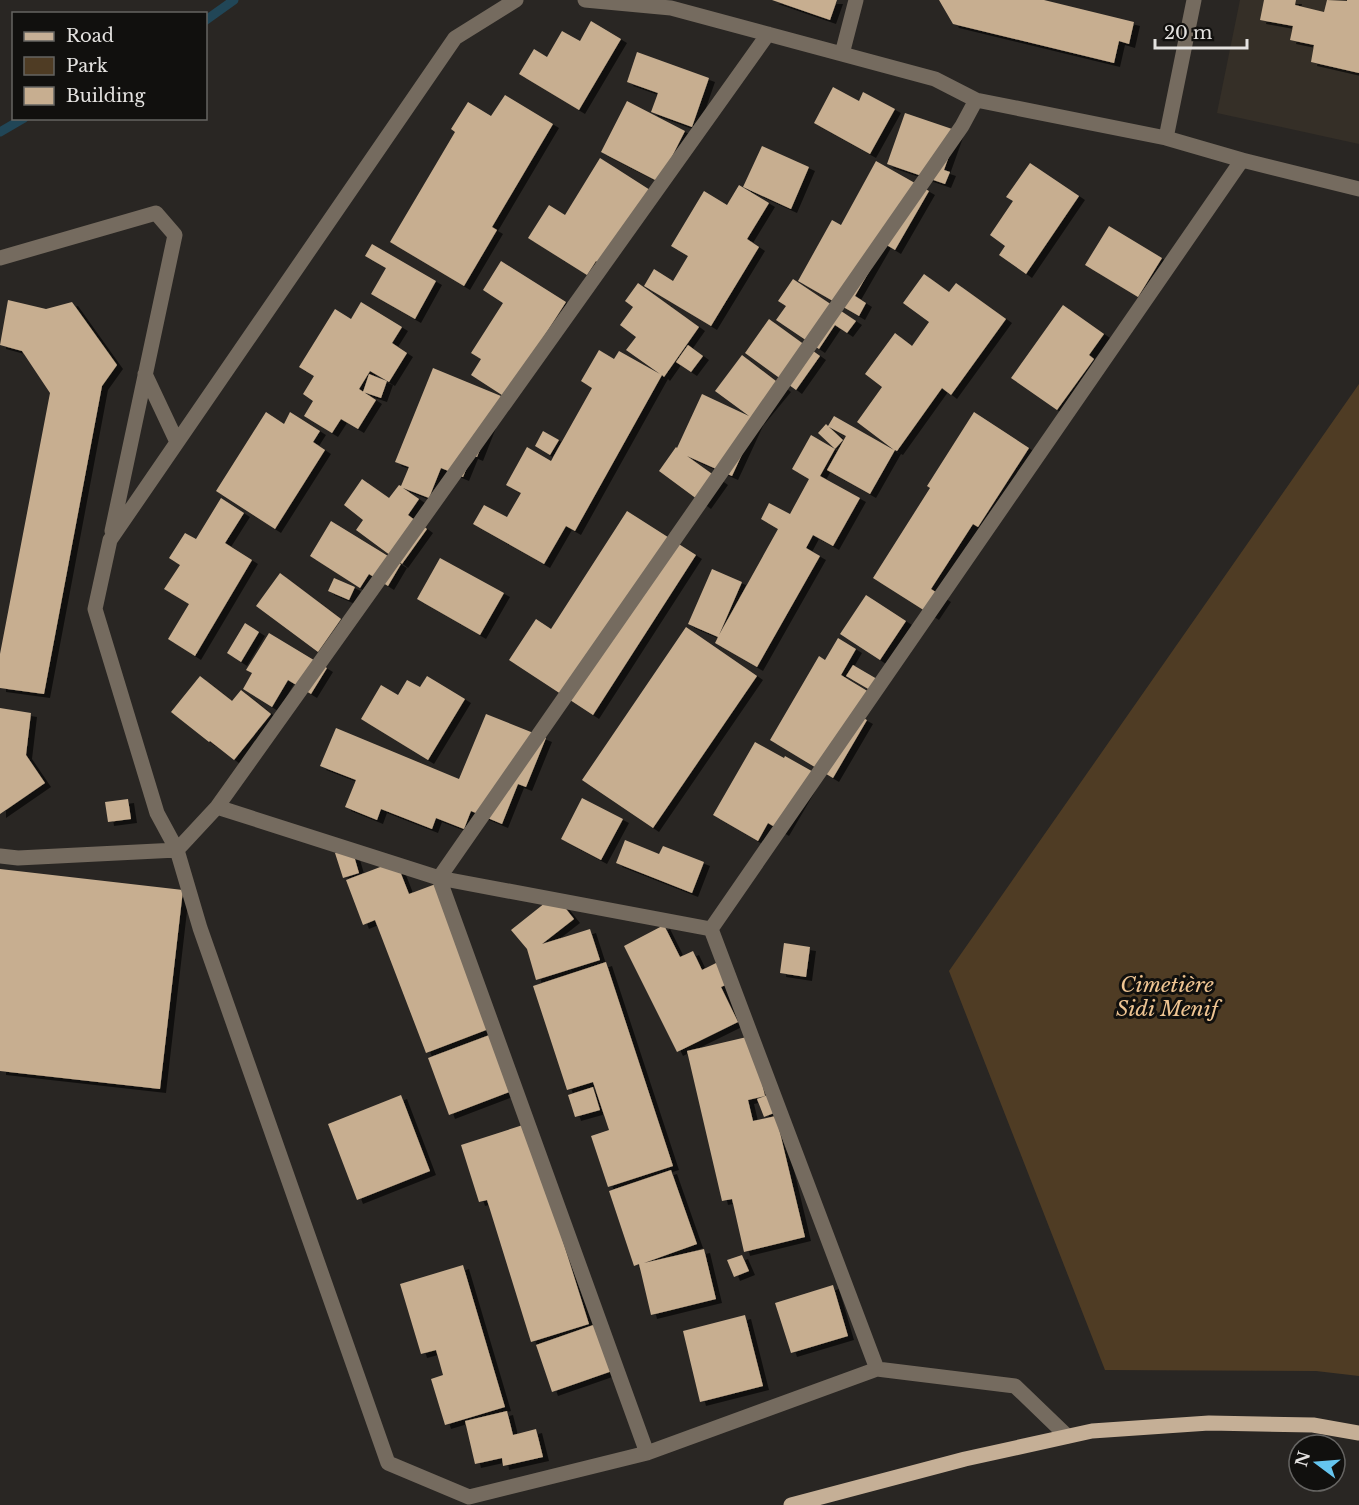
<svg xmlns="http://www.w3.org/2000/svg" width="1359" height="1505" font-family="'Libre Baskerville',serif">
<style>
.built{fill:#352f27}
.green{fill:#4f3c24}
.lines{fill:none;stroke-linecap:round;stroke-linejoin:round}
.stream{stroke:#214657;stroke-width:9}
.building{fill:#c7ae90;filter:url(#shadow)}
.minor{stroke:#756b5f;stroke-width:15}
.major{stroke:#c5af96;stroke-width:15}
.labels{text-anchor:middle;dominant-baseline:central;stroke-width:6;stroke-linejoin:round;paint-order:stroke}
.park-label{font-size:21px;font-style:italic;fill:#eec492;stroke:#11100e}
</style>
<defs>
<filter id="shadow"><feDropShadow dx="6" dy="4" stdDeviation="0" flood-color="#0009"/></filter>
</defs>
<rect width="100%" height="100%" fill="#292623"/>
<path class="built" d="M 1240,0 L 1359,0 L 1359,144 L 1217,113 Z"/>
<path class="green" d="M 1359,384 L 1359,1376 L 1316,1371 L 1105,1370 L 949,971 Z"/>
<g class="lines">
<path class="stream" d="M 206,20 L 234,0
M 0,132 L 24,118"/>
</g>
<path class="building" d="M 772,0 L 837,0 L 830,20 Z
M 939,0 L 1044,0 L 1134,22 L 1129,44 L 1119,41 L 1114,63 L 953,24 Z
M 1264,0 L 1296,0 L 1295,5 L 1324,12 L 1327,0 L 1347,1 L 1347,0 L 1359,0 L 1359,73 L 1311,62 L 1314,45 L 1290,40 L 1293,26 L 1260,20 Z
M 591,21 L 621,39 L 579,110 L 519,74 L 534,49 L 547,57 L 562,31 L 580,41 Z
M 637,52 L 709,78 L 692,127 L 651,112 L 658,93 L 627,82 Z
M 833,87 L 859,101 L 863,92 L 895,109 L 870,154 L 814,123 Z
M 505,95 L 553,124 L 492,227 L 497,230 L 464,286 L 390,242 L 455,132 L 451,129 L 468,102 L 491,116 Z
M 627,101 L 685,131 L 659,182 L 601,152 Z
M 905,113 L 958,131 L 944,170 L 950,172 L 945,184 L 887,164 Z
M 762,146 L 809,167 L 791,209 L 743,187 Z
M 600,158 L 650,190 L 603,266 L 596,261 L 587,275 L 528,238 L 549,205 L 565,215 Z
M 876,161 L 929,191 L 895,250 L 885,244 L 855,296 L 866,303 L 859,316 L 798,281 L 832,220 L 841,225 Z
M 1030,163 L 1079,196 L 1026,274 L 999,255 L 1005,246 L 990,235 L 1013,201 L 1006,197 Z
M 739,185 L 769,203 L 747,239 L 759,247 L 711,326 L 644,286 L 654,269 L 673,281 L 688,256 L 671,246 L 704,191 L 727,205 Z
M 1109,226 L 1162,258 L 1138,297 L 1085,265 Z
M 372,244 L 436,281 L 415,319 L 371,294 L 386,268 L 365,256 Z
M 501,261 L 566,302 L 505,397 L 471,375 L 481,359 L 471,353 L 503,303 L 483,290 Z
M 924,274 L 949,292 L 956,283 L 1006,319 L 951,395 L 942,388 L 897,451 L 895,450 L 870,494 L 827,470 L 846,436 L 829,427 L 843,440 L 835,449 L 818,433 L 826,424 L 828,426 L 834,416 L 894,450 L 857,422 L 882,387 L 865,374 L 895,333 L 912,346 L 929,322 L 903,303 Z
M 793,279 L 856,321 L 847,333 L 835,325 L 819,349 L 776,320 L 786,306 L 778,301 Z
M 638,283 L 699,327 L 664,377 L 662,375 L 575,531 L 566,526 L 544,564 L 473,524 L 484,505 L 507,517 L 521,493 L 506,485 L 527,447 L 551,461 L 592,388 L 581,381 L 599,350 L 614,359 L 619,351 L 660,374 L 626,350 L 636,337 L 620,325 L 633,307 L 625,301 Z
M 8,300 L 46,309 L 72,302 L 117,365 L 102,386 L 44,694 L 0,688 L 0,654 L 50,393 L 22,351 L 0,345 Z
M 361,302 L 402,327 L 392,343 L 407,353 L 389,382 L 370,371 L 359,389 L 376,400 L 358,429 L 341,419 L 332,433 L 304,416 L 313,401 L 303,394 L 314,376 L 299,367 L 335,309 L 351,319 Z
M 1063,305 L 1104,334 L 1089,355 L 1094,359 L 1057,410 L 1011,378 Z
M 769,319 L 820,356 L 796,390 L 745,353 Z
M 688,345 L 703,356 L 691,372 L 676,362 Z
M 742,355 L 785,388 L 757,422 L 732,476 L 687,456 L 722,481 L 705,505 L 659,471 L 676,447 L 677,448 L 702,394 L 749,416 L 715,391 Z
M 433,368 L 501,396 L 477,457 L 472,455 L 463,477 L 441,468 L 429,498 L 403,488 L 419,499 L 408,515 L 427,529 L 402,564 L 356,530 L 363,520 L 344,505 L 362,479 L 389,498 L 399,485 L 401,486 L 409,467 L 395,462 Z
M 369,374 L 387,381 L 381,398 L 363,392 Z
M 266,412 L 284,424 L 290,412 L 320,431 L 313,442 L 325,450 L 275,529 L 216,491 Z
M 974,412 L 1029,448 L 978,527 L 973,524 L 931,589 L 945,598 L 933,616 L 873,578 L 930,488 L 927,486 Z
M 543,431 L 559,440 L 550,455 L 535,446 Z
M 811,435 L 835,449 L 820,476 L 860,498 L 833,546 L 813,535 L 806,548 L 820,556 L 757,667 L 715,643 L 718,637 L 688,624 L 712,569 L 742,582 L 719,635 L 778,529 L 761,519 L 769,503 L 790,514 L 809,479 L 792,469 Z
M 221,498 L 244,513 L 225,543 L 252,560 L 195,656 L 168,639 L 189,604 L 164,589 L 180,565 L 169,558 L 185,533 L 196,539 Z
M 627,511 L 696,555 L 593,715 L 509,660 L 536,619 L 551,629 Z
M 331,521 L 401,564 L 388,586 L 369,574 L 360,588 L 310,556 Z
M 440,558 L 504,593 L 480,635 L 417,599 Z
M 280,573 L 341,619 L 318,652 L 256,606 Z
M 334,578 L 355,587 L 349,600 L 328,591 Z
M 866,595 L 906,621 L 880,660 L 840,634 Z
M 245,623 L 259,632 L 241,662 L 227,653 Z
M 686,627 L 757,676 L 653,828 L 582,780 Z
M 269,633 L 327,668 L 311,694 L 288,680 L 272,707 L 243,689 L 252,673 L 246,670 Z
M 838,638 L 856,649 L 841,675 L 869,692 L 856,714 L 867,720 L 833,778 L 770,740 L 819,656 L 825,660 Z
M 853,665 L 877,679 L 870,690 L 846,676 Z
M 200,676 L 232,701 L 241,690 L 271,714 L 234,760 L 210,741 L 209,742 L 171,712 Z
M 427,676 L 465,699 L 428,760 L 361,719 L 381,685 L 398,695 L 407,680 L 420,687 Z
M 0,708 L 31,713 L 26,755 L 45,783 L 0,814 Z
M 486,714 L 546,738 L 526,787 L 518,784 L 502,824 L 471,811 L 464,829 L 436,818 L 432,829 L 381,809 L 377,820 L 345,807 L 356,780 L 320,766 L 336,728 L 459,779 Z
M 755,742 L 784,758 L 785,756 L 817,774 L 783,832 L 768,823 L 758,841 L 713,815 Z
M 582,798 L 623,819 L 601,860 L 561,839 Z
M 128,799 L 131,819 L 108,822 L 105,802 Z
M 625,840 L 659,854 L 663,846 L 704,862 L 692,893 L 616,863 Z
M 352,849 L 359,873 L 343,878 L 335,853 Z
M 396,861 L 409,894 L 441,882 L 494,1027 L 426,1053 L 375,920 L 363,925 L 346,880 Z
M 0,869 L 183,890 L 160,1089 L 0,1071 Z
M 555,895 L 574,919 L 542,944 L 590,929 L 600,960 L 536,980 L 527,949 L 511,930 Z
M 664,925 L 680,957 L 693,951 L 702,970 L 720,961 L 730,983 L 721,987 L 738,1022 L 677,1052 L 624,946 Z
M 784,943 L 810,947 L 806,977 L 780,973 Z
M 606,962 L 673,1166 L 608,1187 L 591,1136 L 609,1130 L 593,1082 L 567,1090 L 533,986 Z
M 492,1034 L 512,1091 L 449,1115 L 428,1058 Z
M 751,1036 L 765,1096 L 772,1093 L 779,1111 L 764,1117 L 757,1099 L 765,1096 L 748,1100 L 753,1121 L 776,1116 L 805,1237 L 744,1252 L 732,1199 L 722,1201 L 687,1051 Z
M 593,1087 L 600,1110 L 575,1117 L 568,1095 Z
M 401,1095 L 430,1171 L 357,1200 L 328,1124 Z
M 526,1124 L 589,1324 L 531,1342 L 487,1200 L 479,1202 L 461,1145 Z
M 671,1170 L 697,1244 L 644,1263 L 704,1249 L 716,1299 L 651,1315 L 639,1264 L 634,1266 L 609,1191 Z
M 742,1255 L 749,1271 L 734,1277 L 727,1260 Z
M 463,1265 L 505,1407 L 445,1425 L 431,1379 L 443,1375 L 436,1350 L 421,1354 L 400,1284 Z
M 833,1285 L 848,1336 L 791,1353 L 775,1303 Z
M 745,1315 L 763,1386 L 700,1402 L 683,1331 Z
M 599,1323 L 615,1370 L 552,1392 L 536,1345 Z
M 507,1411 L 513,1435 L 536,1429 L 543,1457 L 503,1466 L 502,1458 L 475,1464 L 465,1421 Z"/>
<g class="lines">
<path class="minor" d="M 516,0 L 455,38 L 110,540 L 95,609 L 157,813 L 177,850 L 200,928 L 388,1463 L 469,1497 L 647,1453 L 877,1369
M 585,0 L 671,8 L 935,79 L 976,100 L 1166,138 L 1242,160
M 842,54 L 856,0
M 1166,138 L 1194,0
M 0,258 L 156,213 L 175,235 L 112,531
M 145,374 L 177,442
M 0,856 L 18,858 L 177,850 L 217,807
M 711,929 L 439,878 L 217,807 L 768,34
M 1067,1436 L 1015,1386 L 877,1369 L 711,929 L 1242,160 L 1359,189
M 647,1453 L 439,878 L 962,126 L 976,100"/>
<path class="major" d="M 791,1505 L 965,1459 L 1092,1431 L 1209,1423 L 1313,1425 L 1359,1433"/>
</g>
<g class="labels">
<g class="park-label">
<text x="1167" y="985">Cimetière<tspan x="1167" dy="24">Sidi Menif</tspan></text>
</g>
</g>
<rect x="12" y="12" width="195" height="108" fill="#11100e" stroke="#656462" stroke-width="1.5"/>
<rect x="24" y="32" width="30" height="9" fill="#c5af96" stroke="#656462" stroke-width="1.5"/>
<text x="66" y="42" font-size="18" fill="#e4e2e0">Road</text>
<rect x="24" y="57" width="30" height="18" fill="#4f3c24" stroke="#656462" stroke-width="1.5"/>
<text x="66" y="72" font-size="18" fill="#e4e2e0">Park</text>
<rect x="24" y="87" width="30" height="18" fill="#c7ae90" stroke="#656462" stroke-width="1.5"/>
<text x="66" y="102" font-size="18" fill="#e4e2e0">Building</text>
<g transform="translate(1317 1463) rotate(286)"><circle r="28" fill="#11100e" stroke="#656462" stroke-width="1.5"/>
<path d="M0-4.5L10 22L0 15L-10 22Z" fill="#65c5ef"/>
<text y="-9" font-size="16" font-weight="bold" text-anchor="middle" fill="#e4e2e0">N</text>
</g>
<path d="M1155 39v9h92v-9" fill="none" stroke="#e4e2e0" stroke-width="3"/>
<text x="1164" y="39" font-size="18" fill="#e4e2e0" stroke="#11100e" stroke-width="4.5" paint-order="stroke">20 m</text>
</svg>
